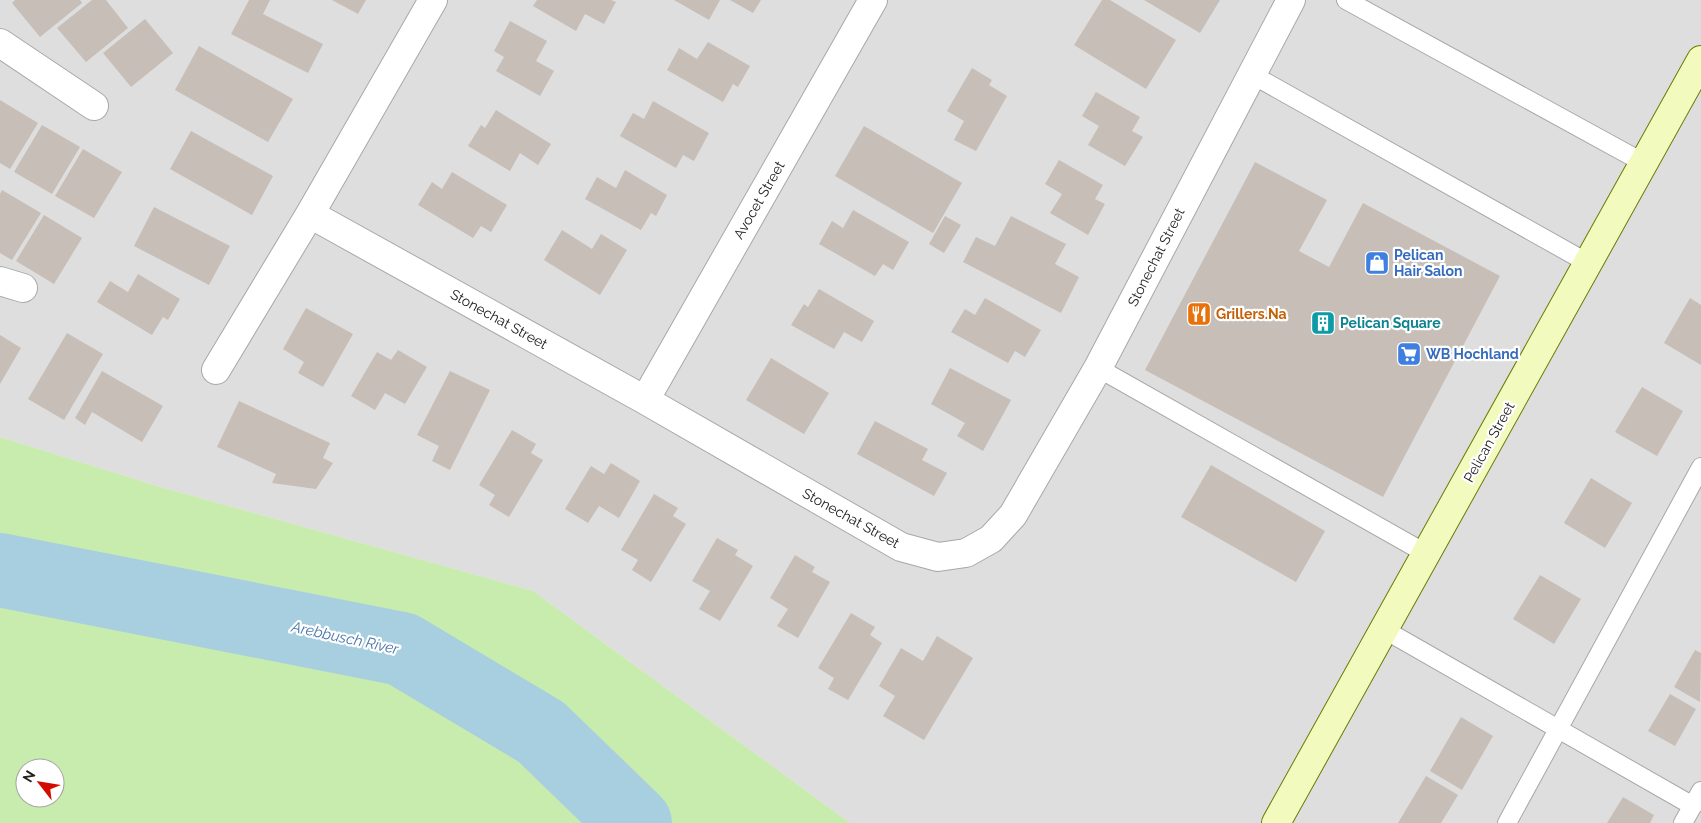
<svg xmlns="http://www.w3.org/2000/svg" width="1701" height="823" font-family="Raleway,sans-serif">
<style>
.residential{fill:#dfdede}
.grass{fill:#c8ebae;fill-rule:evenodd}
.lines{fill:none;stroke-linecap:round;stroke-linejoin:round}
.river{stroke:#a8cfdf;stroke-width:74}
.building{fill:#c6beb7}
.lane-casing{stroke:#a8a8a8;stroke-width:20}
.street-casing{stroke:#a8a8a8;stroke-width:30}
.secondary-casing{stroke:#687c04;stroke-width:30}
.lane{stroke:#fff;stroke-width:18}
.street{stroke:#fff;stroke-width:28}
.secondary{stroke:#f3fabd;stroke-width:28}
.labels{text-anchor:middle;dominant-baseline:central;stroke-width:4.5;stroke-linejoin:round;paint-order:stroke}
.street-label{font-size:14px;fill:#212121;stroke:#fff}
.shop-label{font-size:14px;font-weight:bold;fill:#366cbe;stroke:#fff;text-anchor:start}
.food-label{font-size:14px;font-weight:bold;fill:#c56008;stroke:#fff;text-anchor:start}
.culture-label{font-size:14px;font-weight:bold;fill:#0d838f;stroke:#fff;text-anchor:start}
.water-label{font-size:15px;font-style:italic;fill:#4874ab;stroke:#fff}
</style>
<rect width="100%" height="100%" fill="#f1efe8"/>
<path class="residential" d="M 0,0 L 1701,0 L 1701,823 L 850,823 L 533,591 L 157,486 L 0,437 Z"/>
<path class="grass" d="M 0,437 L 157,486 L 533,591 L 850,823 L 0,823 ZM 25,768 L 55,768 L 55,798 L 25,798 Z"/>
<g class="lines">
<path class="river" d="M 0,570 L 402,649 L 541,732 L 635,823"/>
</g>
<path class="building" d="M 15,0 L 80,0 L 82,3 L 40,37 L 12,3 Z
M 92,0 L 106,0 L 128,28 L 86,62 L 57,28 Z
M 249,0 L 270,0 L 263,14 L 323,44 L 308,73 L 231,34 Z
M 332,0 L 366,0 L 358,14 Z
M 537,0 L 611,0 L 616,2 L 604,24 L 585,14 L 576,31 L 533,6 Z
M 674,0 L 720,0 L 709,20 Z
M 730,0 L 761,0 L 753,13 Z
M 1102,0 L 1110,0 L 1176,40 L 1146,89 L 1074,45 Z
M 1144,0 L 1220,0 L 1200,33 Z
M 145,19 L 173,53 L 131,87 L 103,53 Z
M 510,21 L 547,41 L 536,61 L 554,71 L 540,96 L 496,71 L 504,57 L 494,51 Z
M 708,42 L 750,66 L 738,87 L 733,84 L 723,102 L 667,70 L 679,48 L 697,59 Z
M 199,46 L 293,99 L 268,142 L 175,90 Z
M 972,68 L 992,80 L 989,85 L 1007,96 L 976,151 L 954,140 L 964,121 L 947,111 Z
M 1096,92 L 1140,117 L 1132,131 L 1143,137 L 1125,166 L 1088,145 L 1099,126 L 1082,116 Z
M 0,100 L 38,123 L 10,169 L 0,163 Z
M 653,101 L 709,133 L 694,161 L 683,155 L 676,168 L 620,136 L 633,113 L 644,119 Z
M 496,110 L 551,144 L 538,165 L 520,153 L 510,171 L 468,146 L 481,125 L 485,128 Z
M 42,125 L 80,147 L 52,194 L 14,172 Z
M 864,126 L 962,183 L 933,233 L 835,176 Z
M 191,131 L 273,176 L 252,215 L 170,169 Z
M 83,149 L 122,172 L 94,218 L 55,196 Z
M 1059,160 L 1103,185 L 1095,199 L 1105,204 L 1088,235 L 1050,213 L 1062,194 L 1045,184 Z
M 1255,162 L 1327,200 L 1299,251 L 1329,267 L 1363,203 L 1500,276 L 1383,497 L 1145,370 Z
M 625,170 L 667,195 L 656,216 L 651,213 L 641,230 L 585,199 L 597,177 L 616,188 Z
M 452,172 L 507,205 L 491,232 L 481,226 L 473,238 L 418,205 L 432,182 L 442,189 Z
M 2,190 L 41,213 L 12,260 L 0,253 L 0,194 Z
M 154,207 L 230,246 L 209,285 L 134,246 Z
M 853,210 L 909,242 L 893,270 L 883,264 L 875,276 L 819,244 L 832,221 L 843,228 Z
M 44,215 L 82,238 L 54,284 L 16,261 Z
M 945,216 L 961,225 L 944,253 L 929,244 Z
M 1011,216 L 1066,244 L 1055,264 L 1079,277 L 1061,313 L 963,262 L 976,237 L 995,246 Z
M 562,230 L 592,249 L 601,234 L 627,250 L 600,295 L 544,260 Z
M 138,274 L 180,299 L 168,320 L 163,317 L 152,335 L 97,302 L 110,281 L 128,292 Z
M 819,289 L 874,321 L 862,342 L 844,332 L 834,349 L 791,325 L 804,304 L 808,307 Z
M 985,298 L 1041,330 L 1025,357 L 1015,351 L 1008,363 L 951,332 L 965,309 L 975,315 Z
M 1690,298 L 1701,305 L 1701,365 L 1664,343 Z
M 306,308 L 353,334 L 323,387 L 298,373 L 304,362 L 283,349 Z
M 67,333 L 103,354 L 64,420 L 28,399 Z
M 0,335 L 21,348 L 0,384 Z
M 398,350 L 427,367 L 405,404 L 385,393 L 375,410 L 351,396 L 377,352 L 391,360 Z
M 771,358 L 829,393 L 804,434 L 746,400 Z
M 950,368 L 1011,400 L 983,451 L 957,436 L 965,423 L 931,404 Z
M 102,371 L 163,406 L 142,442 L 92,412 L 85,425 L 75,418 Z
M 450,371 L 490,390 L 450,470 L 432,461 L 439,446 L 417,435 Z
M 1642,387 L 1683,411 L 1657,456 L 1615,432 Z
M 239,401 L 330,443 L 323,458 L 333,463 L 316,489 L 272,483 L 276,474 L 217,447 Z
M 875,421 L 928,449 L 922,460 L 947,473 L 934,496 L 857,454 Z
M 512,430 L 536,444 L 531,453 L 543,460 L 509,517 L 489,505 L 495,495 L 479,485 Z
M 611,463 L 640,481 L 619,518 L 599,506 L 588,523 L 565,509 L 591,466 L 604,474 Z
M 1211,465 L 1325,531 L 1296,582 L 1181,517 Z
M 1591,478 L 1632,503 L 1605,548 L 1564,523 Z
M 654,494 L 678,508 L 673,516 L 686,524 L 651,582 L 632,570 L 638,560 L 621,550 Z
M 717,538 L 738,550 L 735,555 L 753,566 L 720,621 L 699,609 L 710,591 L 692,581 Z
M 795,555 L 815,567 L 812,572 L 830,582 L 798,638 L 777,626 L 788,609 L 770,598 Z
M 1540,575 L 1581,599 L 1554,644 L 1513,619 Z
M 851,613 L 875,627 L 870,635 L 882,643 L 848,700 L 828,689 L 834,678 L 818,668 Z
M 937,636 L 973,658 L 924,740 L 883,716 L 895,696 L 879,686 L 901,648 L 923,661 Z
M 1695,650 L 1701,653 L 1700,702 L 1674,687 Z
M 1670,694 L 1696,709 L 1675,746 L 1648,731 Z
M 1461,717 L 1493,736 L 1462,790 L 1430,771 Z
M 1426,776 L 1458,795 L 1441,823 L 1398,823 Z
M 1623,797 L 1654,815 L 1650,823 L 1607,823 Z"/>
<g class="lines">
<defs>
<path id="lane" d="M 1346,0 L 1644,163
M 1251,74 L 1588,263
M 1098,368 L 1427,554
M 1385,630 L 1693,806
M 1507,823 L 1701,467
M 1683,823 L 1701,791"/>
<path id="street" d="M 0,43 L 94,106
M 310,214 L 645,400 L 901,547 L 938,557 L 966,553 L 991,539 L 1013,515 L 1098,368 L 1291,0
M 0,281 L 23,288
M 216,370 L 310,214 L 433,0
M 645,400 L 873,0"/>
<path id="secondary" d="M 1276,823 L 1701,60"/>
</defs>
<use href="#lane" class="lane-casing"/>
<use href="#street" class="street-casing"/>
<use href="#secondary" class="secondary-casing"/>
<use href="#lane" class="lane"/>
<use href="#street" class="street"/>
<use href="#secondary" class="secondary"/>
</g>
<defs>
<symbol id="shop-square" viewBox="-11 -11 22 22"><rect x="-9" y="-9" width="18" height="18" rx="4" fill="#3f7fe0" stroke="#fff"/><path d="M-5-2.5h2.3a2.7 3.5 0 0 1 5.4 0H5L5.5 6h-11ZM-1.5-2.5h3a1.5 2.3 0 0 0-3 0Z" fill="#fff"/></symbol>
<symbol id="restaurant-square" viewBox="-11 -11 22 22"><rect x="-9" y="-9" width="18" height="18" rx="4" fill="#e8710a" stroke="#fff"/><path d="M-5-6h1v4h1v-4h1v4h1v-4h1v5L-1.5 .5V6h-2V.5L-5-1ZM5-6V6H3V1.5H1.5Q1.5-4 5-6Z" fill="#fff"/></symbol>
<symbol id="building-square" viewBox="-11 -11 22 22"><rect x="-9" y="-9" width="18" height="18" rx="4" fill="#0f9aa8" stroke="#fff"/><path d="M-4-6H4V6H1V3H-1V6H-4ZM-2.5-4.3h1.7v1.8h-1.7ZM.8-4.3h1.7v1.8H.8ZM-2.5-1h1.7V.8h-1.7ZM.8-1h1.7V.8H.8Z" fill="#fff"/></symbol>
<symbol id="supermarket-square" viewBox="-11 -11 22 22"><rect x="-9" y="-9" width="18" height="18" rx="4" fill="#3f7fe0" stroke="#fff"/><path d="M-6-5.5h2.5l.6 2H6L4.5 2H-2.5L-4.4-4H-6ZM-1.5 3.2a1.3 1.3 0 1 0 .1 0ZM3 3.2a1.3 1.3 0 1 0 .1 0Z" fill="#fff"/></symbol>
</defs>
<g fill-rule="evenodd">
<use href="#shop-square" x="1363" y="249" width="28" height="28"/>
<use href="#restaurant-square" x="1185" y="300" width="28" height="28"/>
<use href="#building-square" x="1309" y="309" width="28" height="28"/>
<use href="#supermarket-square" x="1395" y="340" width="28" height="28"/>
</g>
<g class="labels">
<g class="street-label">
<text transform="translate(759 200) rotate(-60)">Avocet Street</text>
<text transform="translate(1156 257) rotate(-63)">Stonechat Street</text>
<text transform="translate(499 319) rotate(29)">Stonechat Street</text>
<text transform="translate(1489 442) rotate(-61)">Pelican Street</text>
<text transform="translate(851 518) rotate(29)">Stonechat Street</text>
</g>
<g class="shop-label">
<text x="1394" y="255">Pelican<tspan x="1394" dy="16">Hair Salon</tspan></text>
<text x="1426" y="354">WB Hochland</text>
</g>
<g class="food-label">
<text x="1216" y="314">Grillers.Na</text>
</g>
<g class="culture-label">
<text x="1340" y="323">Pelican Square</text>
</g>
<g class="water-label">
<text transform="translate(345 638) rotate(12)">Arebbusch River</text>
</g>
</g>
<g transform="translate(40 783) rotate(301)"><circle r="24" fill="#ffffff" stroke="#a6a6a6"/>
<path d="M0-4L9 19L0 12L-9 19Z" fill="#d20d00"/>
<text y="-8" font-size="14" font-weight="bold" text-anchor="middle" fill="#212121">N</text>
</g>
</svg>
